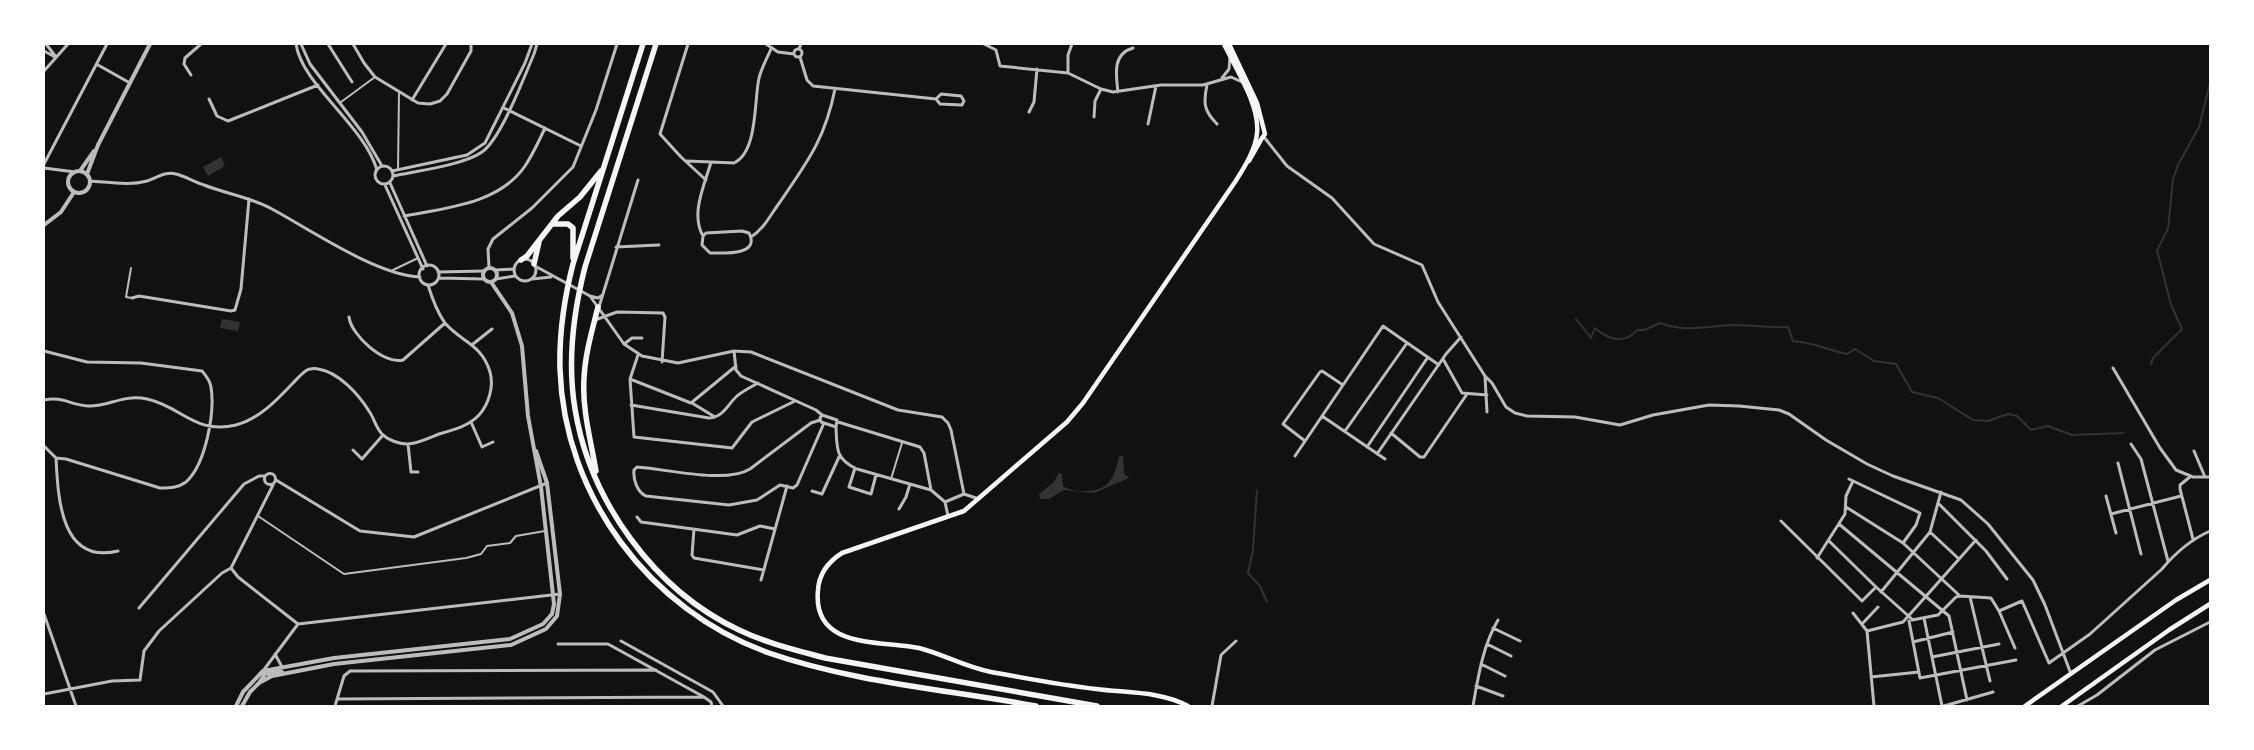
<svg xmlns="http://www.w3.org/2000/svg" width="2254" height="750" font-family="'Asap Condensed',sans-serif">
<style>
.water{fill:#333}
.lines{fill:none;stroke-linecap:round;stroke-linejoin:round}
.stream{stroke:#333;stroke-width:2}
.pedestrian{stroke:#bcbcbc;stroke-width:2}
.minor{stroke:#bcbcbc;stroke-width:3}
.tertiary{stroke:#bcbcbc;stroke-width:4}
.secondary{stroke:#f5f5f5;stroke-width:4.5}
.motorway{stroke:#f5f5f5;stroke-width:5.5}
</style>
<rect width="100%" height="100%" fill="#111"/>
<path class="water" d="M 221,157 L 225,166 L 208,176 L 203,167 Z
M 222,319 L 240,322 L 238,331 L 220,328 Z
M 1119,456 L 1123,456 L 1124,473 L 1129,478 L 1094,493 L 1064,490 L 1049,499 L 1040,499 L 1039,494 L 1053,483 L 1059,473 L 1062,474 L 1063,486 C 1068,490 1075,491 1082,491 C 1108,492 1114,480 1119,456 Z"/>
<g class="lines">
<path class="stream" d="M 1576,319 L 1591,338 L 1595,328 C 1607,339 1625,345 1637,330 L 1644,330 L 1660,323 C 1689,333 1704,326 1733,325 C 1751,325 1769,328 1788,327 L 1793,341 C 1812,342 1828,350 1847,354 L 1855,349 L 1874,361 L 1896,364 L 1912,392 L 1938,398 L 1973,420 L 1988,421 L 2008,414 L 2017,416 L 2031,430 L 2048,426 L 2072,435 L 2123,433
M 2151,364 L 2153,358 L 2182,329 L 2171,305 L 2157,250 L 2168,229 L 2173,179 L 2178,165 L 2199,127 L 2210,83
M 1257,490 L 1253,550 L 1248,573 L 1260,586 L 1267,602"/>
<path class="pedestrian" d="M 341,102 L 375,77
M 398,170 L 399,92
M 131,268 L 126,297 L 132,298
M 393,270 L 418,258
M 891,479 L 902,443
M 258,516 L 344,574 L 466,558 L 481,554 L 487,546 L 510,543 L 516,536 L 545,531"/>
<path class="minor" d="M 46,44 L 56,57
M 296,44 C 302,85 364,125 377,170
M 301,44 L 310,64 L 362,132 L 382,166
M 328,44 L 352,82
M 353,44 L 364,63 L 375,77 L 418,103 L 430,104 L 440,101 L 447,94 L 471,51 L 471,44
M 688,44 L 660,134 L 681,157 L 706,180
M 766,44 L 778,52 L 794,54
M 984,44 L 996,50 L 1000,66 L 1068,73 L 1101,89 L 1113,92 L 1161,85 L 1203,85 L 1231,77 L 1242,82
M794 53a4 4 0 1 1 8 0a4 4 0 1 1-8 0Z
M 799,49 L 801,44
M 44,51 L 55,57
M 800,57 L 807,80 L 813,86 L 936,99 L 941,94 L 961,96 L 964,101 L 962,105 L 940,104 L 936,99
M 98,65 L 130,83
M 44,71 L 68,44
M 1068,73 L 1068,55 L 1072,44
M 191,75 L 184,64 L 185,58 L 201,44
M 1222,78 L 1229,69 L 1230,57
M 1207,85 C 1203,103 1204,111 1217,124
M 1118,92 C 1116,75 1112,54 1133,48
M 209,99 L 217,116 L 228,121 L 318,85
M 412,100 L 446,44
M 504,108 L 581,146
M 1029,112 L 1034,102 L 1037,69
M 1094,117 L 1095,101 L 1101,89
M 1148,124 L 1156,86
M 1264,137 L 1287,166 L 1332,198 L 1374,244 L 1422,265 L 1438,302 L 1485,376 L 1492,383 L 1506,407 L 1515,413 L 1527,416 L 1575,417 L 1620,425 L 1653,415 L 1709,405 L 1739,406 L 1779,410 L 1789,414 L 1826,440 L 1867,464 L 1893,476 L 1961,500 L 1988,524 L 2033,580 L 2045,605 L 2071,674
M 687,161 L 711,162
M 44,164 L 107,44
M375 175a9 9 0 1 1 18 0a9 9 0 1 1-18 0Z
M 44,168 L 75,172
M 392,171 L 467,155 L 485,143 L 525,63 L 532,44
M 393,176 C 416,171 464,165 482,152 C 501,139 524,77 534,54 L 537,44
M 90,181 C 108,182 129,186 147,181 C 156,178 166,171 176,174 C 185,176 194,182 204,185 C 227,194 250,197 272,209 C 311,230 376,275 420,277
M 390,183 L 427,266
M 385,185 L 423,269
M 404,216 C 446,208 499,204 525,166 C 533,154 539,141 545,128
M 742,231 L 749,233 C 761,256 722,253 710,253 L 702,245 L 703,236 L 706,233 Z
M 703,236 C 690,214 705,184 711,162 L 734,163 C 758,152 754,100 759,78 C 762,67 767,58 771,49
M 751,237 C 764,229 771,214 780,202 C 808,161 825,139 835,89
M 616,247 L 659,245
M514 270a11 11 0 1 1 22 0a11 11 0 1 1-22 0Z
M419 275a10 10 0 1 1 20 0a10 10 0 1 1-20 0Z
M 535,266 L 590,296 L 598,298 L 601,296
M 489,267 L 488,249 L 493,239 L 532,208 L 573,167 L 596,110 L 617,44
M 495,270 L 514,269
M 438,272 L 484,271
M 439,278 L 484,279
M 496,279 L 515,276
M 532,279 L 551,277
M 590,296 L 624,344 L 642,356 L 678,363 L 734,351 L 751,352 L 898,410 L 942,417 L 948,423 L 951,430 L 964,494
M 132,298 L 139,296 L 231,311 L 235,310 L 241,289 L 249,199
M 599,307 L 638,180
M 349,317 C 351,335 384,365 403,360 L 445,323
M 595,320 L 617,312 L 663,313 L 665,317 L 662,362
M 473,344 L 492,329
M 624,344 L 632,338 L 642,338
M 44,351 L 87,362 L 141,363 L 202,371 C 206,376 210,380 211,387 C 215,412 206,464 186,482 C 178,488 170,488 160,488 L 66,459 L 56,458 L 44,446
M 734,351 L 736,370 L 741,376 L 816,410 L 822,415
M 638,355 L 630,379 L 634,437 L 732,448 L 752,422 L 795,401
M 1443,359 L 1462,393 L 1487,395
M 2113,368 L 2160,448 L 2176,470 L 2193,477 L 2210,477
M 1485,377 L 1487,412
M 630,379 L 691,403 L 736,366
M 44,400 C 62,396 71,405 88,406 C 109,407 122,394 147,399 C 181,406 195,435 236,425 C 259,419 277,400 293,383 C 297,379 302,373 307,370 C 309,369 315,368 318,369 C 339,372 359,395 369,411 C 374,418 376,428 382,434 C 388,440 399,444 407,444 C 417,444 429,438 439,434 C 453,430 469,426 479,415 C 489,404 494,386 490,372 C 482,344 461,342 445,323 C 437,312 432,298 428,285
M 692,403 L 715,417
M 631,405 L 709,418 C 724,417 727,405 737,396 C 743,391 751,387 758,383
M 822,415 L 837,420 L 836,427 L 821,422 L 820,418 Z
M 1322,416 L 1385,459
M 820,420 L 811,423 L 750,469 C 726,484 666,469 637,467 L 634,470 C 633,479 637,492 646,496 L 729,505 L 757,500 L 780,485 L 793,488 L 797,485 L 824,423
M 471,422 L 482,447 L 493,442
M 838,422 L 920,447 L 924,453 L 931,490
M 836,427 C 837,448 835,459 857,469 L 931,490 L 945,502
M 1345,431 L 1407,343
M 1391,433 L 1420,457 L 1424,457 L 1467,394
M 1305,441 L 1283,424 L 1320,372 L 1322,371 L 1343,385
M 408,444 L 411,472 L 418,472
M 2131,444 L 2141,459 L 2168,561
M 1367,447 L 1428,357
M 353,450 L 362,459 L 383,435
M 2194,451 L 2205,477
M 1377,454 L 1446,354 L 1461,337
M 1295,456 L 1383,326 L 1439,365
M 56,458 C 58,496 60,565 118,551
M 2118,463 L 2141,554
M 855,468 L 849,487 L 871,494 L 876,475
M264.5 479a5.5 5.5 0 1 1 11 0a5.5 5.5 0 1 1-11 0Z
M 2191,476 L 2180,485 L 2180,489 L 2193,539
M 1849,479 L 1920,513 L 1916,525 L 1903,543
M 276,480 L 360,531 L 414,537 L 547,483
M 812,491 L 822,494 L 839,457
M 2106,496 L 2116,533
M 945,502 L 964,494 L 979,499
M 945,502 L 948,516
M 1938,503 L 1986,551 L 2007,579
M 1846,507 L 1903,543 L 1960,596 L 1991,598 L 1999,611 L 2015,648
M 899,509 L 906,497 L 910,484
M 2111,514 L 2181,496
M 637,517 L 641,522 L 737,535 L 760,526 L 775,529
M 1781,521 L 1862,601 L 1876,587
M 1839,524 L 1949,616 L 1967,700
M 694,529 L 692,555 L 694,558 L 764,570
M 1930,532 L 1959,559
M 1829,541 L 1876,587 L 1913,620
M 1817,558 L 1845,514 L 1846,496 L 1853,481
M 231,568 L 238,577 L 298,624
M 761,580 L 787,486
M 1881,592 L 1930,532 L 1941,492
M 1970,597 L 1990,681
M 139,608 L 244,484 L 259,476 L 265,476
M 1999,611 L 2022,601 L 2049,663 L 2090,634 L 2162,569 C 2176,552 2190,540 2210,531
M 1853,613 L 1867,631 L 1874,706
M 44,614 L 76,706
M 1924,618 L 1942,706
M 1912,620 L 1938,615 L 1956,597 L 1960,596
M 1909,621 L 1920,678 L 2016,660
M 1903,622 L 1976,540
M 1862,624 L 1878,607
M 1493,628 L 1520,641
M 1867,631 L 1903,622
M 621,641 L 713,692 L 723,706
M 1913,642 L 1953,632
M 558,644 L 608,644 L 704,697 L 711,702 L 712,706
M 1487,644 L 1511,656
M 275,654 L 282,667
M 1932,657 L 1999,644
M 1481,664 L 1505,676
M 263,671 L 298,624 L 560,594
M 1871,677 L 1919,672
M 1476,686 L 1503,696
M 44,694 L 112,681 L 140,680 L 144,651 L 159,631 L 222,573 L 231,568 L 273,485
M 337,699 L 704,697
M 335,706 L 344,676 L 350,671 L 656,670
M 1212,706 L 1221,655 L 1236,641
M 1473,706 C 1478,677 1483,645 1498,620
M 1944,706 L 1993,692
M 2078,706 L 2097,695 L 2155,650 L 2210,622"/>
<path class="tertiary" d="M68 182a11 11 0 1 1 22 0a11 11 0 1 1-22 0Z
M 80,171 L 94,151
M 87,174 L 98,145 L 150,44
M 44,225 L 61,212 L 74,192
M483 275a7 7 0 1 1 14 0a7 7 0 1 1-14 0Z
M 263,671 L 268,674 L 275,671 L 282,672
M 259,683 L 264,676 L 263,671
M 236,706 L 243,692 L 263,671 L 334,658 L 510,639 L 543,624 L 552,614 L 554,604 L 541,487 L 528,416 L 522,346 L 512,313 L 491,282
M 242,706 L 250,692 L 259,683 L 272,676 L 334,664 L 511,645 L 546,629 L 557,616 L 560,594 L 547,483 L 536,451"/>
<path class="secondary" d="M 1229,44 L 1257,103 L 1265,134 L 1262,138
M 1249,161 L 1262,138
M 1188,706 C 1160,691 1126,693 1096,689 C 1060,685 1025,678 991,672 C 965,667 943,654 919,648 C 881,640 812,650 818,590 C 819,573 828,562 842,553 L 964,511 L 1067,422 L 1083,403 L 1235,182 C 1244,168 1256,149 1257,133 C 1260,106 1236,69 1224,44
M 2025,706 L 2176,600 L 2210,580
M 2062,706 L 2169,630 L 2210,604"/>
<path class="motorway" d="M 643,44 L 573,264 C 564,299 559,333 560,369 C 564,496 649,610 769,653 C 852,682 949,690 1036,706
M 656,44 L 585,267 C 573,314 567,361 575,409 C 590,501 654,590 739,630 C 766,643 796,650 825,658 L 1097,706
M 552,224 L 568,224 L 573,228 L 573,258
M 521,260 L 527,256 L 558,216 L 580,197 L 601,171
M 534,264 L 539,242
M 596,471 C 591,441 582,410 584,379 C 585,354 592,331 598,307"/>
</g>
<rect width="2254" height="750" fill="none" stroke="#ffffff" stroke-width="90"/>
</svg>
